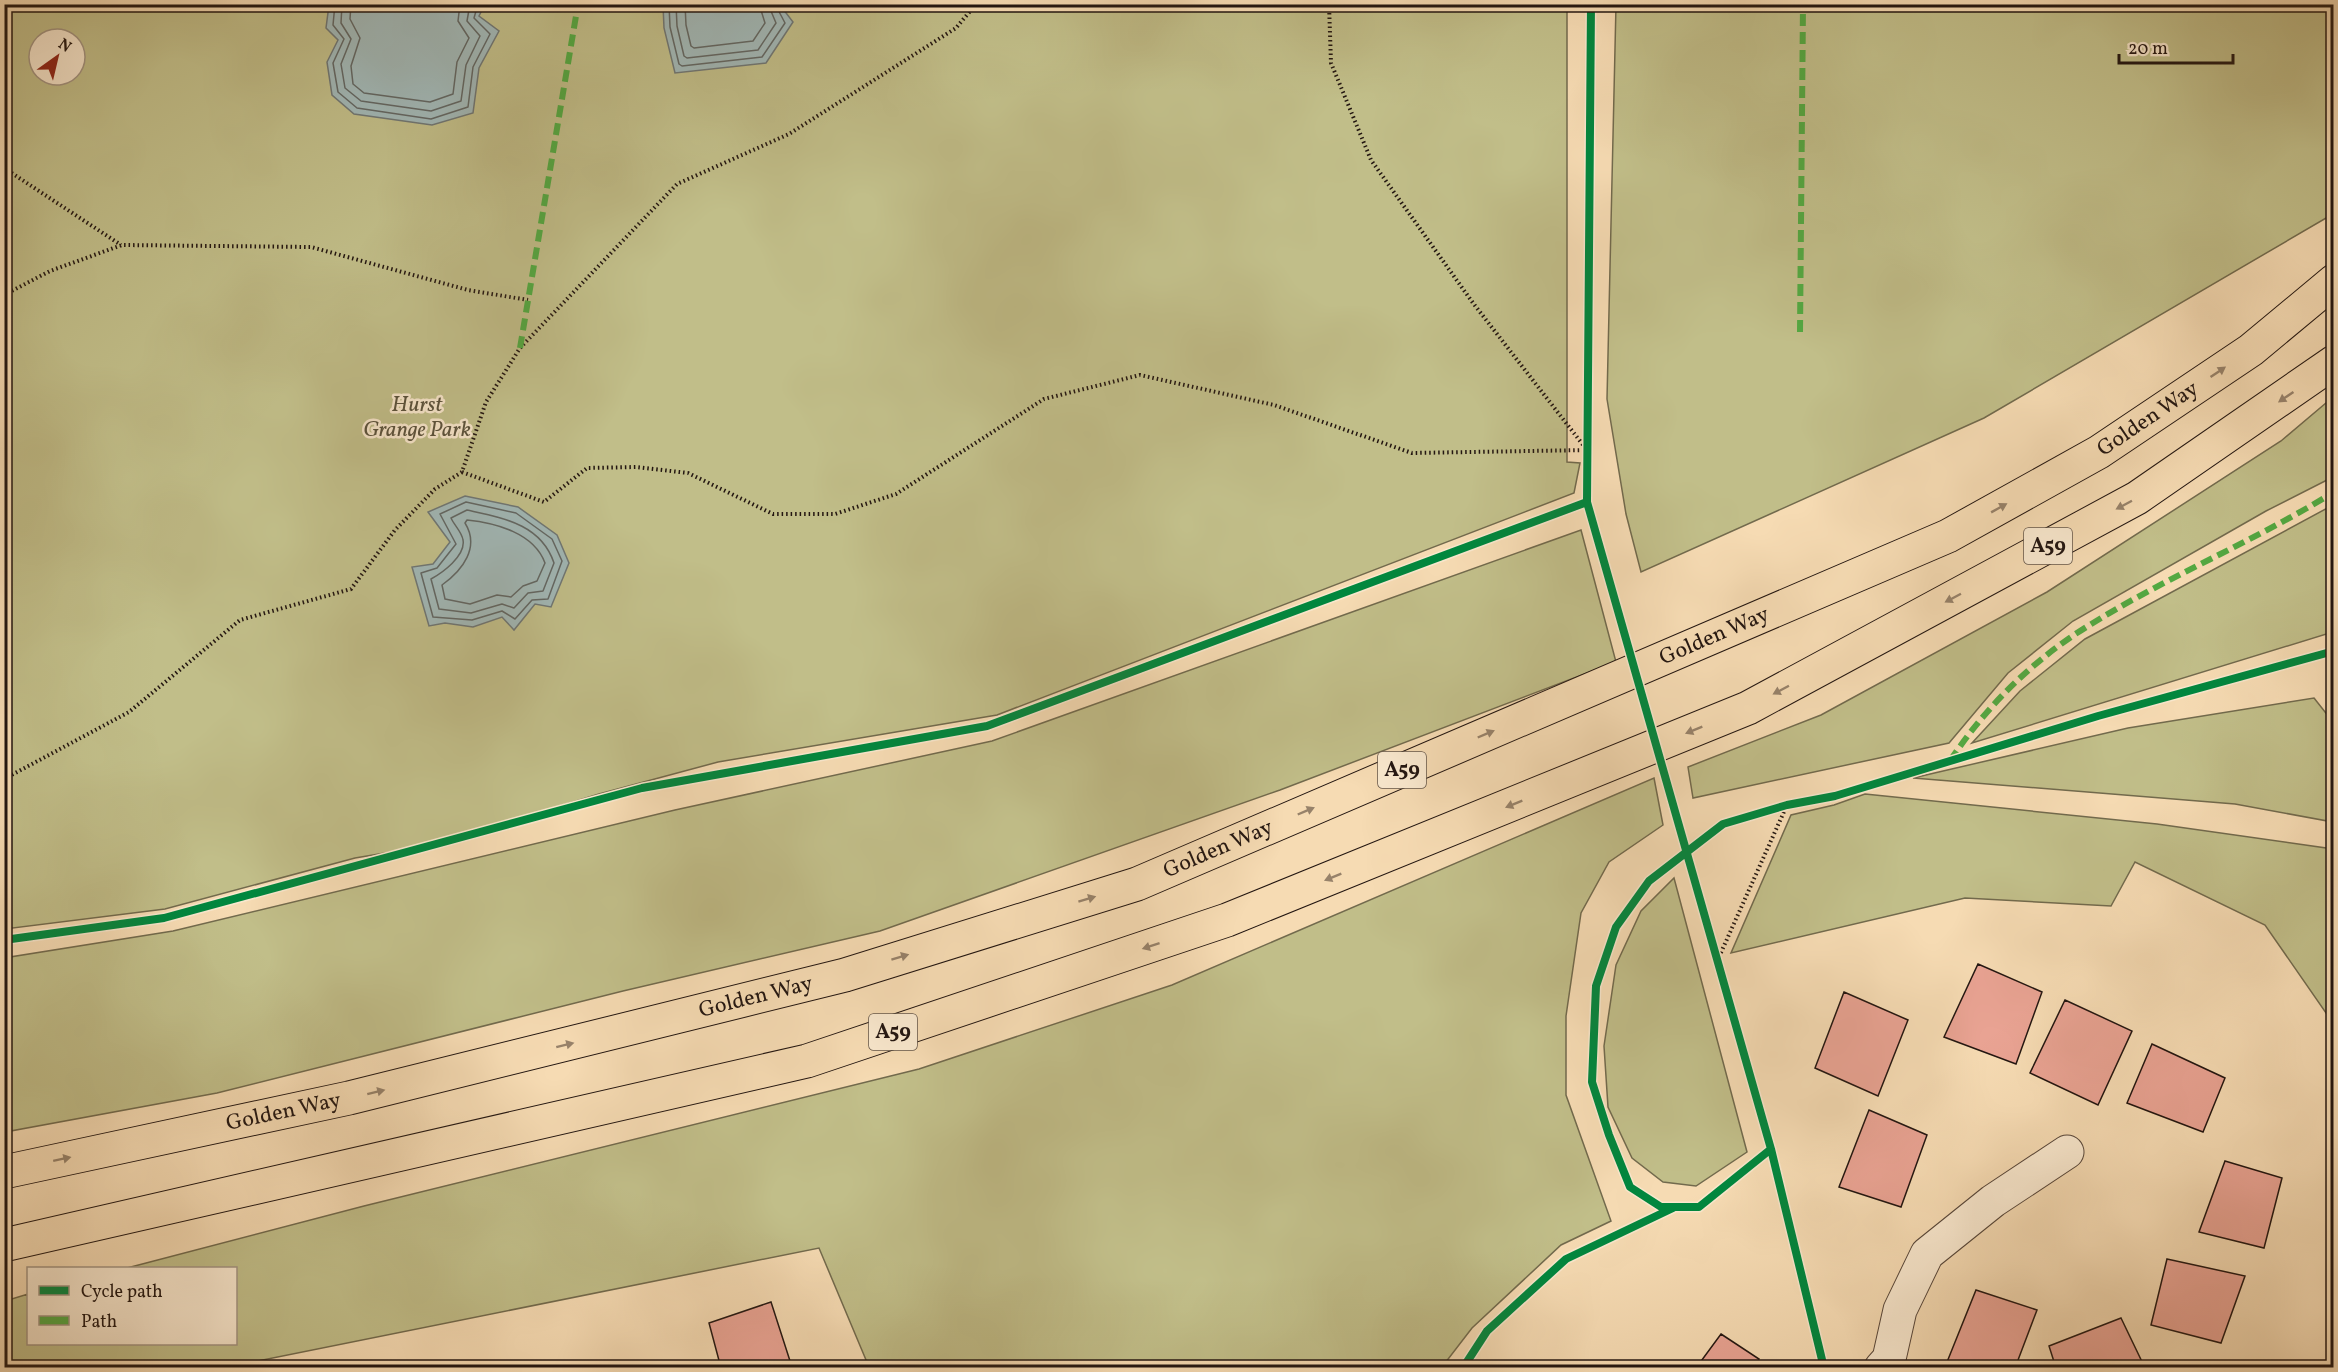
<svg xmlns="http://www.w3.org/2000/svg" width="2338" height="1372" font-family="Vollkorn,serif">
<style>
.green{fill:#c1be89;stroke:#726a4d;stroke-width:1.5;fill-rule:evenodd}
.water{fill:#a1b8b7;stroke:#6f7775;stroke-width:1.5}
.lines{fill:none;stroke-linecap:round;stroke-linejoin:round}
.shore{stroke:#626764;stroke-width:1.5}
.building{fill:#e9a393;stroke:#231611;stroke-width:1.5}
.minor-casing{stroke:#58473a;stroke-width:35}
.highway-casing{stroke:#231611;stroke-width:35}
.path{stroke:#231611;stroke-width:4;stroke-dasharray:1.5 3;stroke-linecap:butt}
.minor{stroke:#f9e8ce;stroke-width:33}
.highway{stroke:#f6dbb3;stroke-width:33}
.quiet{stroke:#53a942;stroke-width:6;stroke-dasharray:12 6;stroke-linecap:butt}
.cycleway-casing{stroke:#f9e8ce;stroke-width:11}
.cycleway{stroke:#00873e;stroke-width:8}
.oneway{fill:#97826a}
.labels{text-anchor:middle;dominant-baseline:central;stroke-width:5;stroke-linejoin:round;paint-order:stroke}
.shield{fill:#f9e8ce;stroke:#63554a;stroke-width:1.5}
.shield-label{font-size:21px;font-weight:bold;fill:#231611}
.park-label{font-size:22px;font-style:italic;fill:#5a513b;stroke:#f9e8ce}
.street-label{font-size:22px;fill:#231611;stroke:#f9e8ce}
</style>
<rect width="100%" height="100%" fill="#f6dbb3"/>
<filter id="stains"><feTurbulence type="fractalNoise" baseFrequency=".00333" numOctaves="4"/><feColorMatrix values="0 0 0 0 .2 0 0 0 0 .09 0 0 0 0 .02 0 0 0 .5 -.17"/></filter>
<radialGradient id="worn" r=".72"><stop offset=".6" stop-color="#630" stop-opacity="0"/><stop offset="1" stop-color="#630" stop-opacity=".3"/></radialGradient>
<path class="green" d="M 4,5 L 1567,5 L 1567,462 L 1580,463 L 1574,493 L 997,715 L 718,762 L 599,794 L 433,845 L 355,858 L 165,909 L 5,929 ZM 39,39 L 75,39 L 75,75 L 39,75 Z
M 1616,5 L 2333,5 L 2333,214 L 1984,418 L 1641,572 L 1626,514 L 1607,399 Z
M 2333,397 L 2333,477 L 2266,511 L 2073,621 L 2008,673 L 1949,743 L 1693,798 L 1688,767 L 1821,715 L 2047,592 L 2281,441 Z
M 2333,505 L 2333,632 L 1972,743 L 2020,691 L 2085,639 Z
M 1581,530 L 1616,662 L 1280,790 L 880,931 L 623,991 L 217,1093 L 5,1132 L 4,958 L 173,931 L 675,810 L 992,741 Z
M 2314,698 L 2333,722 L 2333,822 L 2235,804 L 1913,778 L 2128,728 Z
M 1654,778 L 1663,825 L 1609,862 L 1581,913 L 1566,1016 L 1566,1095 L 1611,1221 L 1561,1245 L 1472,1328 L 1442,1367 L 869,1367 L 819,1248 L 228,1367 L 5,1367 L 5,1301 L 28,1294 L 28,1344 L 236,1344 L 236,1268 L 127,1268 L 364,1206 L 919,1069 L 1172,985 Z
M 1865,794 L 2157,824 L 2333,849 L 2333,1023 L 2265,925 L 2135,862 L 2111,906 L 1965,898 L 1731,953 L 1791,815 L 1834,805 Z
M 1674,878 L 1747,1152 L 1696,1186 L 1663,1182 L 1632,1158 L 1608,1107 L 1604,1046 L 1616,965 L 1641,911 Z"/>
<path class="water" d="M 485,4 L 479,16 L 499,31 L 479,68 L 473,113 L 432,125 L 354,114 L 332,95 L 327,62 L 338,40 L 326,28 L 329,5 Z
M 663,5 L 780,5 L 793,22 L 766,63 L 675,73 L 664,28 Z
M 465,496 L 518,507 L 557,535 L 569,563 L 551,607 L 535,604 L 514,630 L 502,617 L 473,627 L 445,623 L 429,626 L 412,567 L 433,564 L 450,542 L 428,512 Z"/>
<g class="lines">
<path class="shore" d="M 335,4 L 333,25 L 344,39 L 333,63 L 338,92 L 357,108 L 431,119 L 468,107 L 473,67 L 490,34 L 474,18 L 478,4
M 342,4 L 341,23 L 351,39 L 341,64 L 345,88 L 361,101 L 431,111 L 461,101 L 466,65 L 480,36 L 467,21 L 470,4
M 351,4 L 350,19 L 360,38 L 351,66 L 353,84 L 364,93 L 430,102 L 453,94 L 457,62 L 469,38 L 458,21 L 460,4
M 669,4 L 670,27 L 679,64 L 682,66 L 762,57 L 785,23 L 775,4
M 676,4 L 677,26 L 684,56 L 687,58 L 758,50 L 776,23 L 768,4
M 685,4 L 686,25 L 691,46 L 694,48 L 753,41 L 765,23 L 759,4
M 466,502 L 516,513 L 552,539 L 562,561 L 548,599 L 532,600 L 515,619 L 502,611 L 472,620 L 433,617 L 421,573 L 437,568 L 456,544 L 440,514 Z
M 467,510 C 503,518 541,524 554,563 L 543,591 L 528,593 L 514,608 L 502,604 L 471,613 L 439,609 L 431,579 C 442,573 466,556 463,540 C 462,532 454,525 451,518 Z
M 467,520 C 496,523 534,533 545,563 L 537,581 L 523,586 L 511,597 L 497,595 L 470,604 L 445,599 L 442,585 C 463,570 480,547 465,523 Z"/>
</g>
<path class="building" d="M 1978,964 L 2042,992 L 2016,1064 L 1944,1037 Z
M 1844,992 L 1908,1020 L 1878,1096 L 1815,1068 Z
M 2065,1000 L 2132,1031 L 2098,1105 L 2030,1073 Z
M 2152,1044 L 2225,1078 L 2203,1132 L 2127,1103 Z
M 1869,1110 L 1927,1135 L 1901,1207 L 1839,1187 Z
M 2225,1161 L 2282,1178 L 2264,1248 L 2199,1232 Z
M 2167,1259 L 2245,1276 L 2221,1343 L 2151,1325 Z
M 1976,1290 L 2037,1310 L 2015,1368 L 1945,1367 Z
M 771,1302 L 791,1364 L 778,1368 L 721,1368 L 709,1323 Z
M 2121,1318 L 2145,1368 L 2056,1368 L 2049,1346 Z
M 1721,1334 L 1759,1359 L 1753,1368 L 1696,1368 Z"/>
<g class="lines">
<defs>
<path id="minor" d="M 1881,1368 L 1889,1359 L 1900,1310 L 1927,1254 L 1993,1201 L 2067,1152"/>
<g id="highway">
<path id="s1" d="M 4,1172 L 349,1098 L 845,975 L 1137,884 L 1948,536 L 2099,452 L 2251,350 L 2334,281"/>
<path d="M 4,1245 L 807,1061 L 1227,920 L 1748,708 L 2137,498 L 2334,362"/>
</g>
</defs>
<use href="#minor" class="minor-casing"/>
<use href="#highway" class="highway-casing"/>
<path class="path" d="M 1329,4 L 1331,63 L 1371,160 L 1473,303 L 1587,450
M 4,168 L 121,245
M 4,295 L 50,271 L 122,245 L 311,247 L 468,290 L 528,300
M 462,472 L 544,502 L 587,468 L 636,467 L 688,473 L 773,514 L 835,514 L 896,494 L 1044,399 L 1140,375 L 1274,405 L 1412,453 L 1588,450
M 4,779 L 129,712 L 240,620 L 351,589 L 395,530 L 435,489 L 462,472 L 486,402 L 520,348 L 677,184 L 789,134 L 956,28 L 976,4
M 1719,957 L 1787,805"/>
<use href="#minor" class="minor"/>
<use href="#highway" class="highway"/>
<path class="quiet" d="M 1800,332 L 1803,4
M 520,348 L 578,4
M 1950,761 C 1982,712 2025,668 2074,635 C 2156,581 2250,544 2334,492"/>
<defs>
<path id="cycleway" d="M 1591,4 L 1587,502 L 1771,1149 L 1699,1207 L 1661,1207 L 1630,1187 L 1609,1135 L 1592,1082 L 1596,986 L 1616,927 L 1649,881 L 1723,824 L 1787,805 L 1835,796 L 2098,716 L 2334,651
M 4,940 L 164,918 L 642,788 L 987,726 L 1587,502
M 1771,1149 L 1824,1368
M 1463,1368 L 1487,1331 L 1566,1259 L 1673,1208"/>
</defs>
<use href="#cycleway" class="cycleway-casing"/>
<use href="#cycleway" class="cycleway"/>
</g>
<defs><path id="oneway-solid" d="M-6-.8H1V-3.2L6.5 0L1 3.2V.8H-6Z" transform="scale(1.5)"/></defs>
<g class="oneway">
<use href="#oneway-solid" transform="translate(2218 372) rotate(-34)"/>
<use href="#oneway-solid" transform="translate(2286 397) rotate(146)"/>
<use href="#oneway-solid" transform="translate(2124 505) rotate(152)"/>
<use href="#oneway-solid" transform="translate(1999 508) rotate(-29)"/>
<use href="#oneway-solid" transform="translate(1953 598) rotate(152)"/>
<use href="#oneway-solid" transform="translate(1781 690) rotate(152)"/>
<use href="#oneway-solid" transform="translate(1694 730) rotate(158)"/>
<use href="#oneway-solid" transform="translate(1486 734) rotate(-23)"/>
<use href="#oneway-solid" transform="translate(1514 804) rotate(158)"/>
<use href="#oneway-solid" transform="translate(1306 811) rotate(-23)"/>
<use href="#oneway-solid" transform="translate(1333 877) rotate(158)"/>
<use href="#oneway-solid" transform="translate(1087 899) rotate(-17)"/>
<use href="#oneway-solid" transform="translate(1151 946) rotate(162)"/>
<use href="#oneway-solid" transform="translate(900 957) rotate(-17)"/>
<use href="#oneway-solid" transform="translate(565 1045) rotate(-14)"/>
<use href="#oneway-solid" transform="translate(376 1092) rotate(-14)"/>
<use href="#oneway-solid" transform="translate(62 1159) rotate(-12)"/>
</g>
<g class="labels">
<g class="shield">
<rect x="2024" y="528" width="48" height="36" rx="4.5"/>
<rect x="1378" y="752" width="48" height="36" rx="4.5"/>
<rect x="869" y="1014" width="48" height="36" rx="4.5"/>
</g>
<g class="shield-label">
<text x="2048" y="546">A59</text>
<text x="1402" y="770">A59</text>
<text x="893" y="1032">A59</text>
</g>
<g class="park-label">
<text x="417" y="405">Hurst<tspan x="417" dy="25">Grange Park</tspan></text>
</g>
<g class="street-label">
<text stroke="none"><textPath href="#s1" startOffset="2284">Golden Way</textPath></text>
<text stroke="none"><textPath href="#s1" startOffset="1798">Golden Way</textPath></text>
<text stroke="none"><textPath href="#s1" startOffset="1258">Golden Way</textPath></text>
<text stroke="none"><textPath href="#s1" startOffset="772">Golden Way</textPath></text>
<text stroke="none"><textPath href="#s1" startOffset="286">Golden Way</textPath></text>
</g>
</g>
<rect width="2338" height="1372" fill="none" stroke="#f6dbb3" stroke-width="24"/>
<rect x="6" y="6" width="2326" height="1360" fill="none" stroke="#231611" stroke-width="3"/>
<rect x="12" y="12" width="2314" height="1348" fill="none" stroke="#231611" stroke-width="1.5"/>
<rect x="27" y="1267" width="210" height="78" fill="#f9e8ce" stroke="#a39482" stroke-width="1.5"/>
<rect x="39" y="1286" width="30" height="9" fill="#00873e" stroke="#a39482" stroke-width="1.5"/>
<text x="81" y="1297" font-size="18" fill="#231611">Cycle path</text>
<rect x="39" y="1316" width="30" height="9" fill="#53a942" stroke="#a39482" stroke-width="1.5"/>
<text x="81" y="1327" font-size="18" fill="#231611">Path</text>
<g transform="translate(57 57) rotate(34)"><circle r="28" fill="#f9e8ce" stroke="#a39482" stroke-width="1.5"/>
<path d="M0-4.5L10 22L0 15L-10 22Z" fill="#8f2418"/>
<text y="-9" font-size="16" font-weight="bold" text-anchor="middle" fill="#231611">N</text>
</g>
<path d="M2119 54v9h114v-9" fill="none" stroke="#231611" stroke-width="3"/>
<text x="2128" y="54" font-size="18" fill="#231611" stroke="#f9e8ce" stroke-width="4.5" paint-order="stroke">20 m</text>
<rect width="100%" height="100%" filter="url(#stains)"/>
<rect width="100%" height="100%" fill="url(#worn)"/>
</svg>
